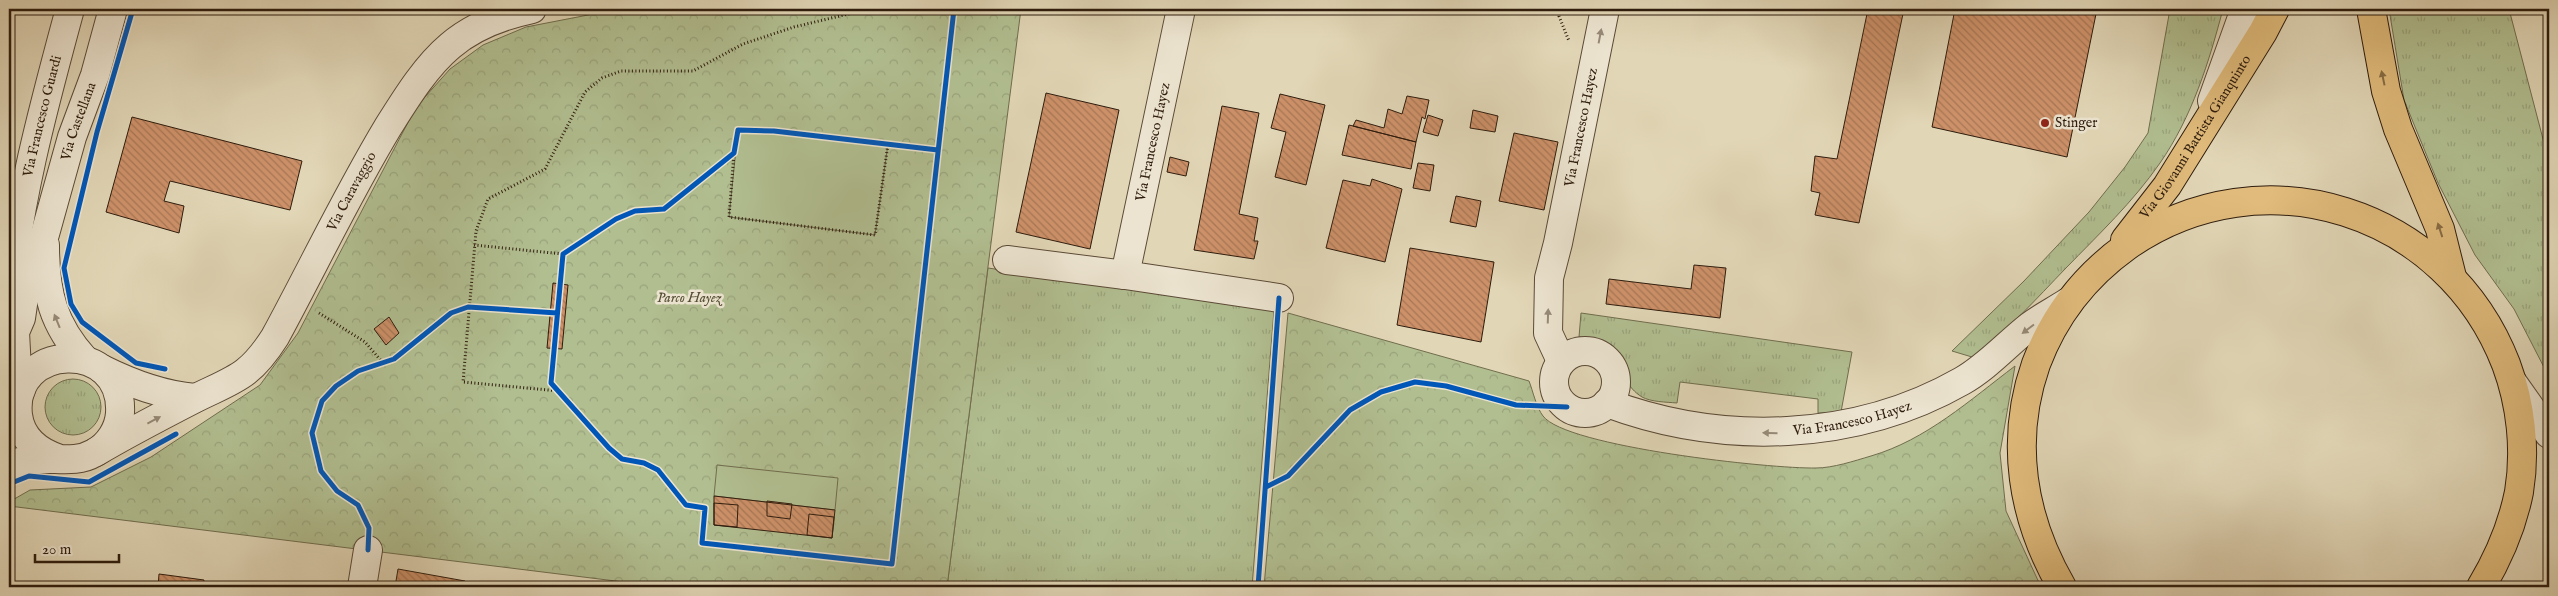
<svg xmlns="http://www.w3.org/2000/svg" width="2558" height="596" font-family="'IM FELL English',serif">
<style>
.grass{fill:url(#grass-tufts);stroke:#706d4e}
.park{fill:url(#park-crowns);stroke:#706d4e}
.pitch{fill:#b1be90;stroke:#706d4e}
.building{fill:url(#building-back-hatch);stroke:#2e1c0d}
.lines{fill:none;stroke-linecap:round;stroke-linejoin:round}
.minor-casing{stroke:#5b4a37;stroke-width:30}
.major-casing{stroke:#2e1c0d;stroke-width:30}
.path{stroke:#2e1c0d;stroke-width:3;stroke-dasharray:1 2.5;stroke-linecap:butt}
.minor{stroke:#ece4d0;stroke-width:28}
.major{stroke:#e0bb7b;stroke-width:28}
.cycleway-casing{stroke:#ece4d0;stroke-width:8}
.cycleway{stroke:#0057b8;stroke-width:5}
.oneway{fill:#968a78}
.oneway2{fill:#876c44}
.poi-dot{fill:#8f2418;stroke:#ece4d0;stroke-width:2}
.labels{text-anchor:middle;dominant-baseline:central;stroke-width:5;stroke-linejoin:round;paint-order:stroke}
.street-label{font-size:14px;fill:#2e1c0d;stroke:#ece4d0}
.poi-label{font-size:14px;fill:#2e1c0d;stroke:#ece4d0;text-anchor:start}
.park-label{font-size:14px;font-style:italic;fill:#554d34;stroke:#ece4d0}
</style>
<defs>
<pattern id="grass-tufts" width="24" height="20" patternUnits="userSpaceOnUse" patternTransform="scale(1.25)"><rect width="24" height="20" fill="#b1be90"/><path d="M3 7l-1-3M5 7V3M7 7l1-3M15 17l-1-3M17 17v-4M19 17l1-3" fill="none" stroke="#99a37b"/></pattern>
<pattern id="park-crowns" width="20" height="18" patternUnits="userSpaceOnUse" patternTransform="scale(1.25)"><rect width="20" height="18" fill="#b1be90"/><path d="M2 6a3 3 0 1 1 6 0M12 15a3 3 0 1 1 6 0" fill="none" stroke="#99a37b"/></pattern>
<pattern id="building-back-hatch" width="6" height="6" patternUnits="userSpaceOnUse" patternTransform="scale(1.25)"><rect width="6" height="6" fill="#cd9169"/><path d="M-1 5l2 2M0 0l6 6M5-1l2 2" fill="none" stroke="#a77655"/></pattern>
</defs>
<rect width="100%" height="100%" fill="#e1d6b6"/>
<filter id="stains"><feTurbulence type="fractalNoise" baseFrequency=".004" numOctaves="4"/><feColorMatrix values="0 0 0 0 .2 0 0 0 0 .09 0 0 0 0 .02 0 0 0 .5 -.17"/></filter>
<radialGradient id="worn" r=".72"><stop offset=".6" stop-color="#630" stop-opacity="0"/><stop offset="1" stop-color="#630" stop-opacity=".3"/></radialGradient>
<path class="grass" d="M 2170,9 L 2223,9 C 2209,62 2192,117 2160,163 C 2133,202 2099,234 2066,268 C 2036,299 2007,332 1972,357 L 1952,351 L 2024,281 L 2089,212 L 2125,167 L 2148,133 Z
M 2389,9 L 2509,9 L 2549,162 L 2549,377 L 2514,309 L 2475,255 L 2438,183 L 2404,100 Z
M 988,268 L 1274,310 L 1252,587 L 947,587 Z
M 1581,313 L 1852,352 L 1841,412 L 1818,413 L 1818,399 L 1680,382 L 1677,403 C 1666,402 1651,402 1642,397 C 1611,378 1632,342 1579,337 Z
M45 407a28 28 0 1 1 56 0a28 28 0 1 1-56 0Z"/>
<path class="park" d="M 619,9 L 1021,9 L 947,587 L 664,587 L 9,506 L 9,502 L 30,490 L 91,487 L 151,457 L 260,385 L 298,333 L 416,107 L 450,69 L 483,45 L 526,27 Z
M 1288,313 L 1529,381 C 1533,391 1536,407 1543,416 C 1566,447 1772,469 1816,468 C 1833,468 1854,461 1871,456 C 1926,440 1970,400 2015,366 L 2000,453 L 2006,511 L 2041,587 L 1264,587 Z"/>
<path class="pitch" d="M 738,130 L 888,144 L 875,235 L 729,217 Z
M 717,465 L 838,478 L 835,510 L 714,496 Z"/>
<path class="building" d="M 1868,9 L 1904,9 L 1859,223 L 1815,215 L 1820,193 L 1811,191 L 1815,156 L 1837,159 Z
M 1955,9 L 2097,9 L 2067,157 L 1932,127 Z
M 1046,93 L 1119,110 L 1090,249 L 1016,232 Z
M 1280,94 L 1325,105 L 1306,185 L 1275,177 L 1286,132 L 1271,128 Z
M 1407,96 L 1429,100 L 1425,119 L 1422,117 L 1416,142 L 1353,126 L 1356,120 L 1384,128 L 1388,109 L 1402,114 Z
M 1222,106 L 1259,113 L 1239,214 L 1258,218 L 1254,241 L 1258,241 L 1254,259 L 1194,250 Z
M 1473,110 L 1498,116 L 1495,132 L 1470,128 Z
M 1428,115 L 1443,120 L 1438,136 L 1423,132 Z
M 132,117 L 302,161 L 290,210 L 170,181 L 164,201 L 184,206 L 179,233 L 106,212 Z
M 1349,125 L 1416,142 L 1411,169 L 1342,155 Z
M 1514,133 L 1558,142 L 1544,210 L 1499,201 Z
M 1170,157 L 1189,162 L 1186,176 L 1167,172 Z
M 1418,163 L 1434,165 L 1430,191 L 1413,188 Z
M 1372,179 L 1402,189 L 1385,262 L 1326,248 L 1343,180 L 1370,186 Z
M 1456,196 L 1481,201 L 1476,227 L 1450,222 Z
M 1410,248 L 1494,262 L 1481,342 L 1397,325 Z
M 1694,265 L 1726,268 L 1720,318 L 1606,304 L 1609,279 L 1691,289 Z
M 553,283 L 568,285 L 562,349 L 547,348 Z
M 389,317 L 399,333 L 386,345 L 374,329 Z
M 714,496 L 835,510 L 832,538 L 714,525 Z
M 767,501 L 792,504 L 790,519 L 767,516 Z
M 714,503 L 738,505 L 737,527 L 714,525 Z
M 809,514 L 834,517 L 832,538 L 807,535 Z
M 398,569 L 465,581 L 464,587 L 395,587 Z
M 159,574 L 204,580 L 203,587 L 158,587 Z
M 491,583 L 515,587 L 491,587 Z"/>
<g class="lines">
<defs>
<g id="minor">
<path d="M 1181,9 L 1125,275 L 1279,298"/>
<path d="M 2212,101 L 2245,9"/>
<path d="M 45,245 C 45,293 53,325 85,360"/>
<path d="M 1007,260 L 1125,275"/>
<path id="s1" d="M 9,303 C 17,203 44,105 70,9"/>
<circle cx="1585" cy="382" r="31"/>
<path id="s2" d="M 1561,361 L 1548,333 L 1549,278 L 1558,243 L 1605,9"/>
<path d="M 102,369 C 132,384 161,395 195,398"/>
<path d="M 2513,383 L 2549,434"/>
<path id="s3" d="M 21,390 L 17,370 L 15,332 L 21,318 L 26,284 L 45,234 L 72,137 L 95,75 L 113,9"/>
<path id="s4" d="M 1607,403 C 1722,446 1855,442 1962,381 C 1987,367 2007,344 2030,326 C 2042,317 2056,310 2068,302"/>
<path id="s5" d="M 96,452 C 128,433 161,416 194,399 C 234,379 249,378 275,337 C 313,267 347,195 388,127 C 405,100 425,67 450,46 C 472,27 504,15 532,9"/>
<path d="M 9,465 C 19,462 28,459 38,459 C 58,458 77,463 94,453 C 109,445 119,429 120,413 C 124,338 10,342 18,415 C 21,439 38,452 60,459"/>
<path d="M 362,587 L 368,550"/>
</g>
<g id="major">
<path d="M 2371,9 L 2386,91 L 2398,129 L 2440,229 L 2452,277"/>
<path id="s6" d="M 2125,240 L 2167,186 L 2263,32 L 2275,9"/>
<path d="M 2062,587 C 2022,518 2009,441 2036,364 C 2054,316 2085,276 2127,246 C 2263,151 2447,211 2506,364 C 2521,404 2526,450 2519,492 C 2512,527 2499,557 2481,587"/>
</g>
</defs>
<use href="#minor" class="minor-casing"/>
<use href="#major" class="major-casing"/>
<path class="path" d="M 1560,9 L 1559,16 L 1569,41
M 734,153 L 729,217 L 875,235 L 888,144
M 474,245 L 563,254
M 319,313 L 365,342 L 383,363
M 559,391 L 463,382 L 476,231 L 488,199 L 545,169 L 585,92 L 602,78 L 621,71 L 693,71 L 743,44 L 794,27 L 869,9"/>
<use href="#minor" class="minor"/>
<use href="#major" class="major"/>
<defs>
<path id="cycleway" d="M 133,9 L 97,132 L 64,268 L 71,304 L 82,322 L 136,363 L 165,369
M 938,150 L 774,131 L 738,130 L 734,153 L 664,209 L 635,211 L 616,219 L 563,254 L 551,383 L 609,448 L 622,459 L 644,463 L 658,470 L 686,505 L 705,508 L 702,543 L 892,564 L 954,9
M 9,484 L 29,476 L 89,482 L 176,434
M 1266,487 L 1288,476 L 1350,410 L 1381,392 L 1415,382 L 1446,386 L 1516,405 L 1567,407
M 368,550 L 369,528 L 358,505 L 337,491 L 321,471 L 312,433 L 322,401 L 336,386 L 358,371 L 394,359 L 451,313 L 468,307 L 557,313
M 1258,587 L 1279,298"/>
</defs>
<use href="#cycleway" class="cycleway-casing"/>
<use href="#cycleway" class="cycleway"/>
</g>
<defs><path id="oneway-solid" d="M-6-.8H1V-3.2L6.5 0L1 3.2V.8H-6Z" transform="scale(1.25)"/></defs>
<g class="oneway">
<use href="#oneway-solid" transform="translate(1600 36) rotate(-79)"/>
<use href="#oneway-solid" transform="translate(1548 316) rotate(-88)"/>
<use href="#oneway-solid" transform="translate(57 321) rotate(-112)"/>
<use href="#oneway-solid" transform="translate(2028 329) rotate(143)"/>
<use href="#oneway-solid" transform="translate(154 420) rotate(-28)"/>
<use href="#oneway-solid" transform="translate(1770 433) rotate(-179)"/>
</g>
<g class="oneway2">
<use href="#oneway-solid" transform="translate(2383 78) rotate(-102)"/>
<use href="#oneway-solid" transform="translate(2440 230) rotate(-108)"/>
</g>
<circle class="poi-dot" cx="2045" cy="123" r="5"/>
<g class="labels">
<g class="street-label">
<text stroke="none"><textPath href="#s1" startOffset="190">Via Francesco Guardi</textPath></text>
<text stroke="none"><textPath href="#s3" startOffset="279">Via Castellana</textPath></text>
<text stroke="none"><textPath href="#s2" startOffset="240">Via Francesco Hayez</textPath></text>
<text stroke="none"><textPath href="#s6" startOffset="125">Via Giovanni Battista Gianquinto</textPath></text>
<text transform="translate(1153 142) rotate(-78)">Via Francesco Hayez</text>
<text stroke="none"><textPath href="#s5" startOffset="380">Via Caravaggio</textPath></text>
<text stroke="none"><textPath href="#s4" startOffset="250">Via Francesco Hayez</textPath></text>
</g>
<g class="poi-label">
<text x="2055" y="123">Stinger</text>
</g>
<g class="park-label">
<text x="689" y="298">Parco Hayez</text>
</g>
</g>
<rect width="2558" height="596" fill="none" stroke="#e1d6b6" stroke-width="30"/>
<rect x="10" y="10" width="2538" height="576" fill="none" stroke="#2e1c0d" stroke-width="2.5"/>
<rect x="15" y="15" width="2528" height="566" fill="none" stroke="#2e1c0d"/>
<path d="M35 554v8h84v-8" fill="none" stroke="#2e1c0d" stroke-width="2.5"/>
<text x="42" y="554" font-size="15" fill="#2e1c0d" stroke="#ece4d0" stroke-width="4" paint-order="stroke">20 m</text>
<rect width="100%" height="100%" filter="url(#stains)"/>
<rect width="100%" height="100%" fill="url(#worn)"/>
</svg>
